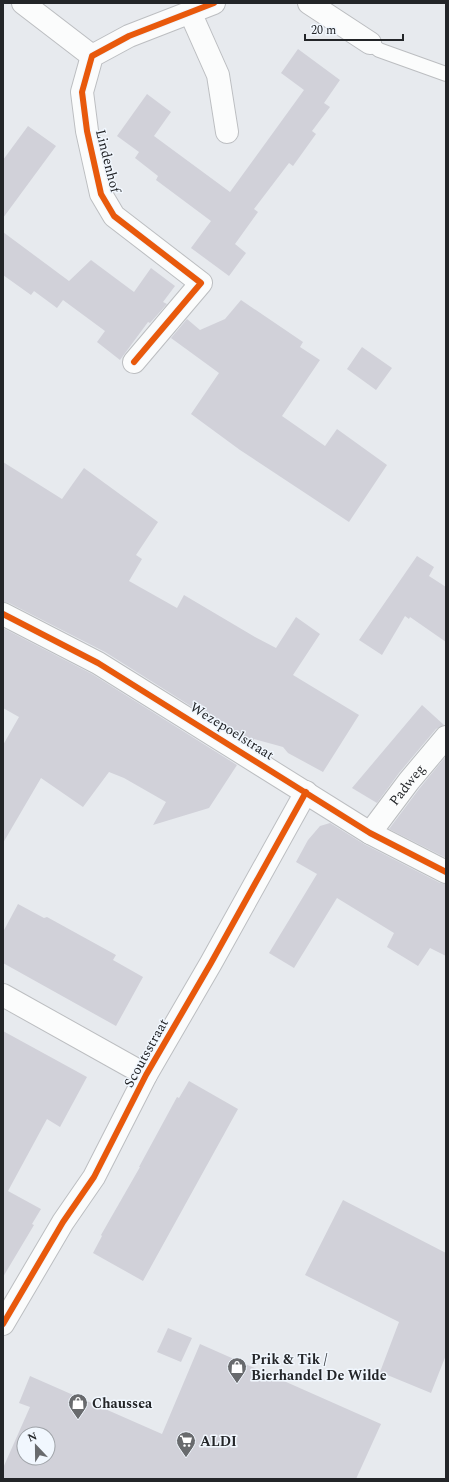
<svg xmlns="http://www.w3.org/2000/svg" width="449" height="1482" font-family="Spectral,serif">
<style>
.building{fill:#d1d1d9;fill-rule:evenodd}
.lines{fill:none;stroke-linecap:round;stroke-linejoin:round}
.lane-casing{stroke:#bcbec1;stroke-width:16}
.street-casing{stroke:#bcbec1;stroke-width:24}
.secondary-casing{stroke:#bcbec1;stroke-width:24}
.lane{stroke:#fbfcfc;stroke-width:14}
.street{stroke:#fbfcfc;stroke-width:22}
.secondary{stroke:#fbfcfc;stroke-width:22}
.cycleway-casing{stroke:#f1f7fe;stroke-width:8}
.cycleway{stroke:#e8590c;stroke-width:6}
.labels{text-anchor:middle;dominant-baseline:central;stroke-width:3;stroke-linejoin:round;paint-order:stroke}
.street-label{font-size:14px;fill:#232528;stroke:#f1f7fe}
.poi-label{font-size:14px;font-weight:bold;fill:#232528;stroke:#f1f7fe;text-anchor:start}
</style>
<rect width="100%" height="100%" fill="#e7eaee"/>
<path class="building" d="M 298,49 L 340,80 L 324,103 L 330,107 L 312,131 L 316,134 L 293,166 L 289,163 L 254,209 L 258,212 L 235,244 L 246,253 L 229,276 L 191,248 L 211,221 L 156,180 L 158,176 L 135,158 L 139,152 L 117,136 L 147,94 L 171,112 L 154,136 L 230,192 L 304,90 L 281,73 Z
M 28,126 L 56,146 L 3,218 L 3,160 Z
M 3,232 L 69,281 L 91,260 L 134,292 L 151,268 L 175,286 L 163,302 L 167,304 L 150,323 L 148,322 L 120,360 L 97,342 L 105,331 L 63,300 L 57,308 L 34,291 L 31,295 L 3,275 Z
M 241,300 L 303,342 L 300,347 L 320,360 L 282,416 L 325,446 L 337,429 L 387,465 L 349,522 L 240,450 L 191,414 L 219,373 L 171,338 L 187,319 L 200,330 L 225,319 Z
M 362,347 L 392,368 L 376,390 L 347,369 Z
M 3,462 L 62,499 L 84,468 L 158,522 L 136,555 L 142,559 L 129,581 L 177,608 L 184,595 L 255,637 L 276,648 L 296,617 L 320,634 L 293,675 L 359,715 L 323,772 L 288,753 L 283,747 L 254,739 L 251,744 L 105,652 L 9,603 L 3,602 Z
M 417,556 L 434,567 L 429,576 L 446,587 L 446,642 L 410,617 L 409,619 L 405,616 L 382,655 L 359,640 Z
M 3,628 L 92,674 L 237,765 L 209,808 L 153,825 L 166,802 L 124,778 L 109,772 L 83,807 L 41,778 L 3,843 L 3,745 L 19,717 L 3,708 Z
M 422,705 L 444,725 L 436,729 L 399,773 L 377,803 L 352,788 Z
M 446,756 L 446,858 L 389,829 L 419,789 Z
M 330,823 L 364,844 L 440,883 L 446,884 L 446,956 L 430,948 L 418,966 L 387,947 L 394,933 L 337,898 L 294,968 L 269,953 L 317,874 L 296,862 L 308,840 L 320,826 Z
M 18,904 L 44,918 L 47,917 L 116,955 L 113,960 L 143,977 L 116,1026 L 3,963 L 3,932 Z
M 3,1031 L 87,1077 L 60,1127 L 47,1119 L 8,1191 L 41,1209 L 32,1224 L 34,1225 L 3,1277 Z
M 189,1081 L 238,1109 L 143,1281 L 93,1253 L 102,1236 L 101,1235 L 140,1167 L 139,1167 L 177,1097 L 179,1098 Z
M 343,1200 L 446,1253 L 446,1355 L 431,1393 L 380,1372 L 399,1322 L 305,1275 Z
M 168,1328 L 192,1338 L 181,1362 L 157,1352 Z
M 200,1344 L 381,1424 L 356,1479 L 3,1479 L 3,1468 L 30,1407 L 19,1403 L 30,1376 L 162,1434 ZM 24,1434 L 48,1434 L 48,1458 L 24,1458 Z"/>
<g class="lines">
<defs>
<path id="lane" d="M 370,43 L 379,50 L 446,74"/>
<g id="street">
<path d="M 23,3 L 92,56"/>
<path d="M 309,3 L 370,43"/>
<path d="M 190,12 L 218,75 L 227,132"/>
<path d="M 134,362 L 201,283 L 114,216 L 101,194 L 87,131 L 82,92 L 92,56 L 129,36 L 214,3"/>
<path id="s1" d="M 370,833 L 409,781 L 446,737"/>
<path d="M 3,995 L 146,1075"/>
<path d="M 3,1324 L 63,1222 L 94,1177 L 146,1075 L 211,963 L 306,792"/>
</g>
<path id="secondary" d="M 3,614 L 98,663 L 370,833 L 446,872"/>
</defs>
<use href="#lane" class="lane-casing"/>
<use href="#street" class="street-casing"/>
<use href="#secondary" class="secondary-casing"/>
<use href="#lane" class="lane"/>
<use href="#street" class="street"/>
<use href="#secondary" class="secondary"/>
<defs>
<path id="cycleway" d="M 134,362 L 201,283 L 114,216 L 101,194 L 87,131 L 82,92 L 92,56 L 129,36 L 214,3
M 3,614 L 98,663 L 370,833 L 446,872
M 3,1324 L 63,1222 L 94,1177 L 146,1075 L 211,963 L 306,792"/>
</defs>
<use href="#cycleway" class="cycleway-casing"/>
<use href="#cycleway" class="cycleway"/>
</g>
<defs>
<symbol id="shop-pin" viewBox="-11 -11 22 30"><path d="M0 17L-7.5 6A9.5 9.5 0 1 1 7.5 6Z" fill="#686a6d" stroke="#f1f7fe"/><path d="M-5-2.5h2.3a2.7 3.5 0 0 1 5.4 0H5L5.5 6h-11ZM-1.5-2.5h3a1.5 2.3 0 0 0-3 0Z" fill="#fff"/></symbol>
<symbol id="supermarket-pin" viewBox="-11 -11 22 30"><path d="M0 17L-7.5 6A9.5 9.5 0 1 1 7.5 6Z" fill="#686a6d" stroke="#f1f7fe"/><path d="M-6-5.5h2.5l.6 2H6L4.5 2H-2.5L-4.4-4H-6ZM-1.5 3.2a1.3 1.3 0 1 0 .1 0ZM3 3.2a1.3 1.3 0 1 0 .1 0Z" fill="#fff"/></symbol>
</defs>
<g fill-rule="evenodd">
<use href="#shop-pin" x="226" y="1356" width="22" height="30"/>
<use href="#shop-pin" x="67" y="1392" width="22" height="30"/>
<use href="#supermarket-pin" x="175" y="1430" width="22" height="30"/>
</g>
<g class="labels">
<g class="street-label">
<text transform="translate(108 161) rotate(76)">Lindenhof</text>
<text transform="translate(232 731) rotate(32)">Wezepoelstraat</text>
<text stroke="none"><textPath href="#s1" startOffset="61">Padweg</textPath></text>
<text transform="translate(146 1053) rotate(-61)">Scoutsstraat</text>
</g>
<g class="poi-label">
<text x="251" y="1359">Prik &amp; Tik /<tspan x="251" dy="16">Bierhandel De Wilde</tspan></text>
<text x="92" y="1403">Chaussea</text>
<text x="200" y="1441">ALDI</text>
</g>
</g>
<rect width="449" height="1482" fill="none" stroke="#232528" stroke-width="8"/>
<g transform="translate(36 1446) rotate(338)"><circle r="19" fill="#f1f7fe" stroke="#9fa3a8"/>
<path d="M0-3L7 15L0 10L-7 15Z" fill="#686a6d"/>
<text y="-6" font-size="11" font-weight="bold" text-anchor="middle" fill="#232528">N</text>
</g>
<path d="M305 34v6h98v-6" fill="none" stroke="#232528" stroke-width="2"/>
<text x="311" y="34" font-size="12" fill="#232528" stroke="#f1f7fe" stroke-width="3" paint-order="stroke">20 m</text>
</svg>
